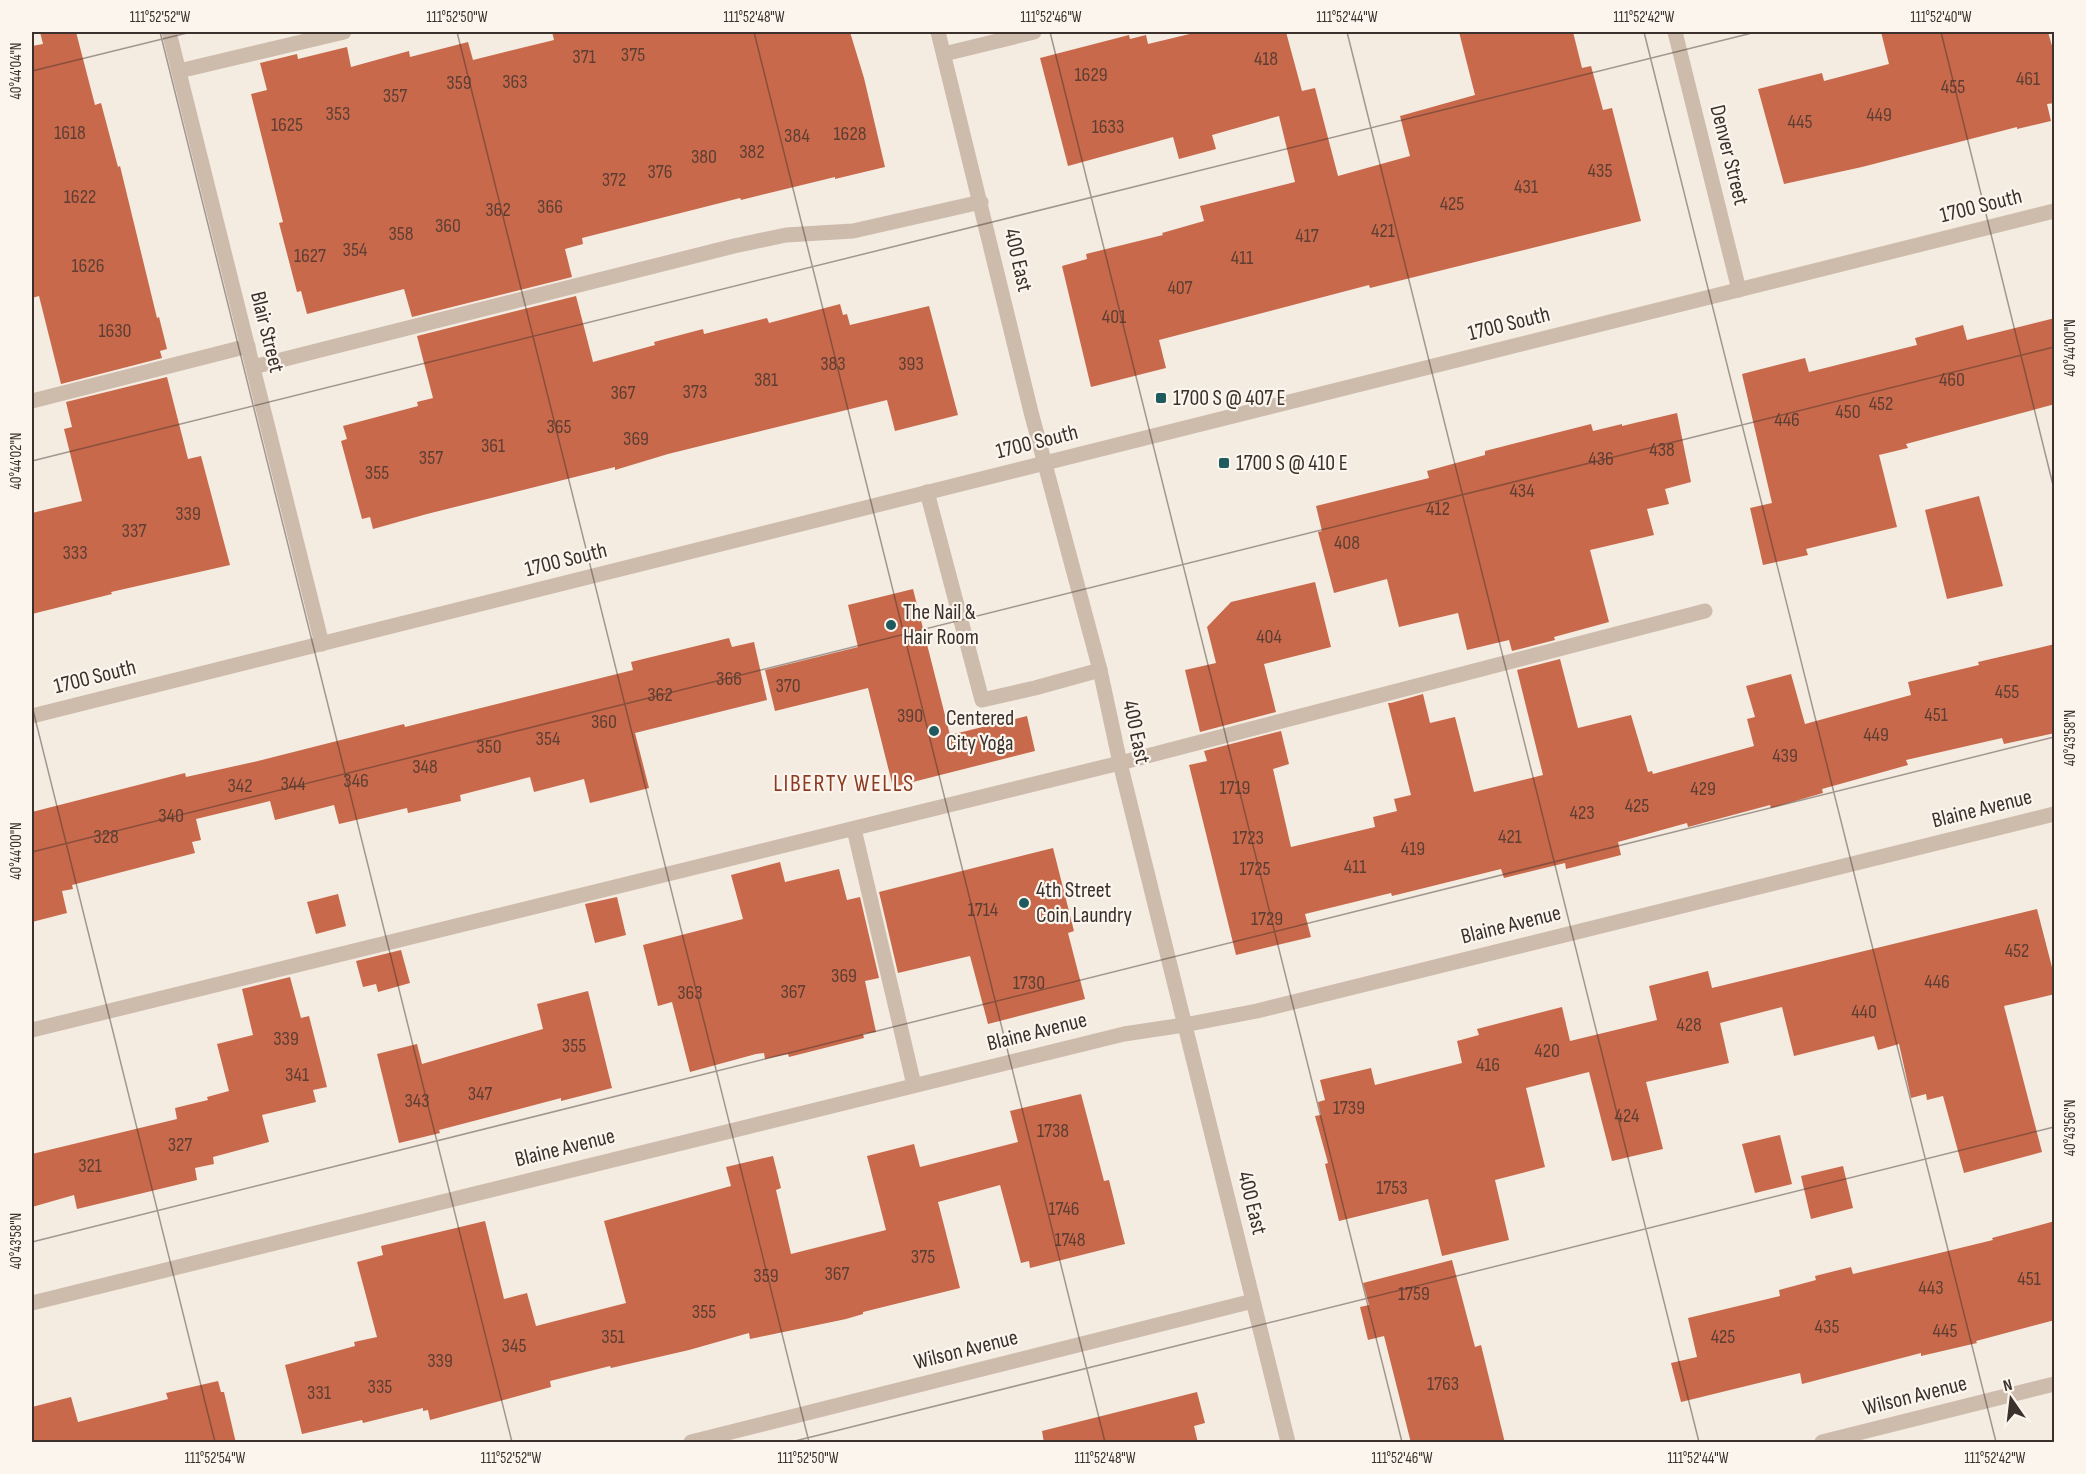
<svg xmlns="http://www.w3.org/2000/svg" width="2086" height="1474" font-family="'Sofia Sans Condensed',sans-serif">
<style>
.building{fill:#c8694b}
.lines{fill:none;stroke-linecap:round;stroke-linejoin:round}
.service{stroke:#cdbbac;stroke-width:15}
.minor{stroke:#cdbbac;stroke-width:15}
.tertiary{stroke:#cdbbac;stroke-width:15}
.ticks{fill:none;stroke:#3b302b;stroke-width:1.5;stroke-opacity:0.45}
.poi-dot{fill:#1f5a5e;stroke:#fbf5ee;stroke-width:2}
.labels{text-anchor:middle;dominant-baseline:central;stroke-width:4.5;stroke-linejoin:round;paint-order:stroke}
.number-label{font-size:20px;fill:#5e3e33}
.street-label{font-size:22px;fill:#3b302b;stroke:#fbf5ee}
.poi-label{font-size:22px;fill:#3b302b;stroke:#fbf5ee;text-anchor:start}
.neighbourhood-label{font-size:24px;letter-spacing:1.5px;fill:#8c3b22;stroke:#fbf5ee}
.neatline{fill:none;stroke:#3b302b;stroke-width:2}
.ticks-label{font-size:15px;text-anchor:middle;fill:#3b302b}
</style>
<rect width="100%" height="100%" fill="#f4ebe1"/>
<path class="building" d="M 40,32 L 76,32 L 95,105 L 101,103 L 118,167 L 120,166 L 157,318 L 159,317 L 167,349 L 160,351 L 162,358 L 61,384 L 39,296 L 32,298 L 32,46 L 43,44 Z
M 552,32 L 850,32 L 864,78 L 885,167 L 835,179 L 835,177 L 741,200 L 740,198 L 582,238 L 583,244 L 565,249 L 572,277 L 412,317 L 404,289 L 307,314 L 301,291 L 297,292 L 279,223 L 283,222 L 251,94 L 267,90 L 260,63 L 297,54 L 298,59 L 347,47 L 351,67 L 409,51 L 410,57 L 468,42 L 473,60 L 554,40 Z
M 1198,32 L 1286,32 L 1302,91 L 1315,88 L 1338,176 L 1410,156 L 1400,116 L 1475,95 L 1459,32 L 1573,32 L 1582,68 L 1591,66 L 1603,110 L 1612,108 L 1641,221 L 1370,288 L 1369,285 L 1159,340 L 1166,368 L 1091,387 L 1062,266 L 1087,259 L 1086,254 L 1163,235 L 1162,233 L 1204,221 L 1200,206 L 1295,182 L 1279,116 L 1212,135 L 1216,149 L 1179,159 L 1173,137 L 1068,166 L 1040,58 L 1129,35 L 1130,39 L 1146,35 L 1148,44 Z
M 1881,32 L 2048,32 L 2055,56 L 2055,103 L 2047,104 L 2051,121 L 2017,129 L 2017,127 L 1862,167 L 1784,184 L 1758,89 L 1822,73 L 1824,81 L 1889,64 Z
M 576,296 L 593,362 L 655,345 L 654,342 L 703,329 L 704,334 L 767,318 L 769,323 L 840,304 L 843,315 L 847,314 L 850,325 L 929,306 L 958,415 L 895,431 L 887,400 L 668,454 L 615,470 L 615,467 L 427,514 L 373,529 L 370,517 L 362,519 L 341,441 L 347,439 L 343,426 L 418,406 L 417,402 L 433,398 L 417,336 Z
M 2055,318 L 2055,404 L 1906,444 L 1908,448 L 1879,455 L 1897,527 L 1806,549 L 1808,555 L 1763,565 L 1750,508 L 1772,503 L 1742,374 L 1805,358 L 1809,372 L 1917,345 L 1915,338 L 1963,325 L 1967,340 Z
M 167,377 L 188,459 L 201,456 L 230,565 L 111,592 L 112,594 L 32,614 L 32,513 L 82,501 L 64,429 L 72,427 L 66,402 Z
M 1677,413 L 1691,482 L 1665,489 L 1669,504 L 1647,509 L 1654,535 L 1590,550 L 1609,622 L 1554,637 L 1555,640 L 1512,651 L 1509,640 L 1467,650 L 1458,613 L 1399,627 L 1387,579 L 1334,593 L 1318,532 L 1322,531 L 1316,506 L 1429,478 L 1427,471 L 1485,455 L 1485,451 L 1591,424 L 1593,431 L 1622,424 L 1622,426 Z
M 1979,496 L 2003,586 L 1947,599 L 1925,510 Z
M 1315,582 L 1331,647 L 1264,664 L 1276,712 L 1200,732 L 1185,670 L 1216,663 L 1207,627 L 1231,602 Z
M 913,589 L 950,735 L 1027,716 L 1035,751 L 893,787 L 868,688 L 775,711 L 765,670 L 858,647 L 848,605 Z
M 729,638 L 732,647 L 754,642 L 767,700 L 635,733 L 649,788 L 590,803 L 584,779 L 534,792 L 530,777 L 460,795 L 461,801 L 408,813 L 407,808 L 339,824 L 334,805 L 275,820 L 270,801 L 196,819 L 201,840 L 192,842 L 195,853 L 72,885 L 73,889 L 62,891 L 67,913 L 32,922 L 32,812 L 185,773 L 186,777 L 258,761 L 404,724 L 405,727 L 633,670 L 631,662 Z
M 2055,644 L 2055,733 L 2004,744 L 2002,738 L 1906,760 L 1908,765 L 1822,789 L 1823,793 L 1771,808 L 1770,805 L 1688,827 L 1687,823 L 1618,842 L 1621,855 L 1566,869 L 1565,863 L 1504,878 L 1501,869 L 1392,896 L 1391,893 L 1305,914 L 1311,937 L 1236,955 L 1189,765 L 1207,761 L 1204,751 L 1281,731 L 1289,764 L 1273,769 L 1291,847 L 1375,827 L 1373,817 L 1397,811 L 1394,799 L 1411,795 L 1388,703 L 1391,703 L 1423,694 L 1430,723 L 1455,717 L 1474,792 L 1543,775 L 1517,670 L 1560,659 L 1578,728 L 1631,715 L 1648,772 L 1652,771 L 1653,774 L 1754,746 L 1747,719 L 1755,717 L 1746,686 L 1791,674 L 1805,724 L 1911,695 L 1908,682 L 1979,665 L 1978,662 Z
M 1053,848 L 1074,931 L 1068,933 L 1085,999 L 988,1024 L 970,956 L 898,973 L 879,892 Z
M 780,862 L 785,882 L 839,869 L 847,900 L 860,897 L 879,978 L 865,981 L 876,1032 L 863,1034 L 864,1038 L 789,1057 L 788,1054 L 765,1059 L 764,1053 L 756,1054 L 690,1072 L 672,1002 L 658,1006 L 643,945 L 743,919 L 731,875 Z
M 338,894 L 346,926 L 316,934 L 307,902 Z
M 617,897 L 626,935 L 595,943 L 585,904 Z
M 2037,909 L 2055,979 L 2055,994 L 2004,1006 L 2042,1152 L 1964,1173 L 1943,1096 L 1927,1100 L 1926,1094 L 1911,1098 L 1899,1044 L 1878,1050 L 1874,1036 L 1794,1056 L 1782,1007 L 1720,1023 L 1729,1063 L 1646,1082 L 1663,1149 L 1612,1161 L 1589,1072 L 1526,1088 L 1545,1167 L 1495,1180 L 1509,1240 L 1442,1256 L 1428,1199 L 1339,1221 L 1325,1164 L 1328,1163 L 1315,1116 L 1321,1115 L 1318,1102 L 1325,1100 L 1320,1080 L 1371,1068 L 1375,1085 L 1462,1063 L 1457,1041 L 1479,1035 L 1477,1029 L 1562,1007 L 1570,1041 L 1657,1020 L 1649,986 L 1708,971 L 1712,988 Z
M 401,950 L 410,983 L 378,992 L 376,984 L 363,987 L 356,961 Z
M 290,977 L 301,1018 L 309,1016 L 327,1087 L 313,1090 L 316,1102 L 262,1115 L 269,1142 L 213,1157 L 214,1164 L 195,1168 L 197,1180 L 77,1209 L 74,1195 L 32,1207 L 32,1154 L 177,1119 L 175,1108 L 208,1100 L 207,1097 L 229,1091 L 217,1044 L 253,1035 L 242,989 Z
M 588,991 L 612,1088 L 561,1101 L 561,1098 L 439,1130 L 440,1133 L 399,1143 L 377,1054 L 417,1044 L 422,1064 L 543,1029 L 537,1004 Z
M 1081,1094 L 1104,1181 L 1109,1180 L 1125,1244 L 1030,1268 L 1029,1261 L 1021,1263 L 1000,1185 L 938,1202 L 960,1288 L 863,1312 L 863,1314 L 846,1319 L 750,1339 L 749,1333 L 689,1350 L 611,1368 L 610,1366 L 550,1381 L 551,1387 L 430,1420 L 428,1410 L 423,1411 L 423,1408 L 363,1423 L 362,1420 L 302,1434 L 285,1365 L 355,1346 L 354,1342 L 377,1337 L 357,1262 L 383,1255 L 381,1246 L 485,1221 L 504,1299 L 527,1293 L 536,1326 L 626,1303 L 604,1221 L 731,1186 L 726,1167 L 773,1156 L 781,1188 L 776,1190 L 791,1254 L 886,1230 L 867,1156 L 914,1144 L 920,1167 L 1018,1142 L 1010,1111 Z
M 1780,1135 L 1792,1184 L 1755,1193 L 1742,1144 Z
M 1843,1166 L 1853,1208 L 1811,1219 L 1801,1176 Z
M 2055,1221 L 2055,1320 L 1976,1341 L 1977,1343 L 1921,1356 L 1921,1353 L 1802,1384 L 1800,1373 L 1681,1402 L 1671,1363 L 1697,1357 L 1688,1318 L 1780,1296 L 1779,1290 L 1816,1280 L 1815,1276 L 1851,1267 L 1853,1274 L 1993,1240 L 1992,1238 Z
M 1452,1260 L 1475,1347 L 1481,1345 L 1505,1443 L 1411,1443 L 1384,1336 L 1368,1340 L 1360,1307 L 1369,1305 L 1363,1283 Z
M 218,1381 L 221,1392 L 224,1392 L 236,1443 L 32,1443 L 32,1407 L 71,1397 L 78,1422 L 168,1399 L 166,1393 Z
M 1197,1392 L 1205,1423 L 1194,1426 L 1198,1443 L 1044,1443 L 1042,1431 Z"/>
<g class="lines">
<path class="service" d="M 179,71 L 344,32
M 253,367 L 734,246 L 786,235 L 853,231 L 981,202
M 32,401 L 248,346
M 927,492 L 982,700 L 1035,688 L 1100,670
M 854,829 L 914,1085
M 32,1030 L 1120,763 L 1705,611"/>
<path class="minor" d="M 169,32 L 322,644
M 938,32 L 1031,412 L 1100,670 L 1120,763 L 1288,1442
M 1675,32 L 1739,290
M 944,54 L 1034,32
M 32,1303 L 1124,1034 L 1184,1025 L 1257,1011 L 2054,814
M 691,1442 L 1253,1301
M 1822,1442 L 2054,1384"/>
<path class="tertiary" d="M 32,716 L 2054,211"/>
</g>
<path class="ticks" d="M 160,32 L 512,1442M 457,32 L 809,1442M 754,32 L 1105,1442M 1050,32 L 1402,1442M 1347,32 L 1699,1442M 1644,32 L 1996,1442M 1941,32 L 2054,489M 32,71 L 191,32M 32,461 L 1756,32M 32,706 L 215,1442M 32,852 L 2054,347M 32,1242 L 2054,737M 791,1442 L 2054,1127"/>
<g class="poi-dot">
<rect x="1155" y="392" width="12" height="12" rx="3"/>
<rect x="1218" y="457" width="12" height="12" rx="3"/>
<circle cx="891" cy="625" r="6"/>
<circle cx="934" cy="731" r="6"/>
<circle cx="1024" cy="903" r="6"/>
</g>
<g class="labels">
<g class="number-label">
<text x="633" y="55">375</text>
<text x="584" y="57">371</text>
<text x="1266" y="59">418</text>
<text x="1091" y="75">1629</text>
<text x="2028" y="79">461</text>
<text x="515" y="82">363</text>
<text x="459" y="83">359</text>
<text x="1953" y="87">455</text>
<text x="395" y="96">357</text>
<text x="338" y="114">353</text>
<text x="1879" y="115">449</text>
<text x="1800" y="122">445</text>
<text x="287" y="125">1625</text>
<text x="1108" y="127">1633</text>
<text x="70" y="133">1618</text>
<text x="850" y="134">1628</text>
<text x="797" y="136">384</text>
<text x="752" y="152">382</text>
<text x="704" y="157">380</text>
<text x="1600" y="171">435</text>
<text x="660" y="172">376</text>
<text x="614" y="180">372</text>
<text x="1526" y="187">431</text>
<text x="80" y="197">1622</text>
<text x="1452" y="204">425</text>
<text x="550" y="207">366</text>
<text x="498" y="210">362</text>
<text x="448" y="226">360</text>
<text x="1383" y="231">421</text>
<text x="401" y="234">358</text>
<text x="1307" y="236">417</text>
<text x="355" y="250">354</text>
<text x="310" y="256">1627</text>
<text x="1242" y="258">411</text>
<text x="88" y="266">1626</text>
<text x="1180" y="288">407</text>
<text x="1114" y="317">401</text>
<text x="115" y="331">1630</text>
<text x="833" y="364">383</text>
<text x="911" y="364">393</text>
<text x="766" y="380">381</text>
<text x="1952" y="380">460</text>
<text x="695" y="392">373</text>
<text x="623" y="393">367</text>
<text x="1881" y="404">452</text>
<text x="1848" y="412">450</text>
<text x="1787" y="420">446</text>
<text x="559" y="427">365</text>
<text x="636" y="439">369</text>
<text x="493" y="446">361</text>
<text x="1662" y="450">438</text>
<text x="431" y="458">357</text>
<text x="1601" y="459">436</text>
<text x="377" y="473">355</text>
<text x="1522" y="491">434</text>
<text x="1438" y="509">412</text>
<text x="188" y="514">339</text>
<text x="134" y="531">337</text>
<text x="1347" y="543">408</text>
<text x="75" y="553">333</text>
<text x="1269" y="637">404</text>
<text x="729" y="679">366</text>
<text x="788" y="686">370</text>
<text x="2007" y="692">455</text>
<text x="660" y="695">362</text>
<text x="1936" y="715">451</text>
<text x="910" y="716">390</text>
<text x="604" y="722">360</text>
<text x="1876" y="735">449</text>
<text x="548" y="739">354</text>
<text x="489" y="747">350</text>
<text x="1785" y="756">439</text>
<text x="425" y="767">348</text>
<text x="356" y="781">346</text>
<text x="293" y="784">344</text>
<text x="240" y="786">342</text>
<text x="1235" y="788">1719</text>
<text x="1703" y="789">429</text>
<text x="1637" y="806">425</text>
<text x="1582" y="813">423</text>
<text x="171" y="816">340</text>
<text x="106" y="837">328</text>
<text x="1510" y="837">421</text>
<text x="1248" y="838">1723</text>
<text x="1413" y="849">419</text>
<text x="1355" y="867">411</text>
<text x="1255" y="869">1725</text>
<text x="983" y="910">1714</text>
<text x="1267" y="919">1729</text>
<text x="2017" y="951">452</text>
<text x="844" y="976">369</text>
<text x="1937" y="982">446</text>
<text x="1029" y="983">1730</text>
<text x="793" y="992">367</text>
<text x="690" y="993">363</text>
<text x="1864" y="1012">440</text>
<text x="1689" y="1025">428</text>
<text x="286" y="1039">339</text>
<text x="574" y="1046">355</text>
<text x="1547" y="1051">420</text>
<text x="1488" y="1065">416</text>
<text x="297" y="1075">341</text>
<text x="480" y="1094">347</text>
<text x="417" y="1101">343</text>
<text x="1349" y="1108">1739</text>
<text x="1627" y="1116">424</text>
<text x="1053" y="1131">1738</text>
<text x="180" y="1145">327</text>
<text x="90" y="1166">321</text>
<text x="1392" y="1188">1753</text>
<text x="1064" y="1209">1746</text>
<text x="1070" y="1240">1748</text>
<text x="923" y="1257">375</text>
<text x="837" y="1274">367</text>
<text x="766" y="1276">359</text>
<text x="2029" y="1279">451</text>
<text x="1931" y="1288">443</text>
<text x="1414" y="1294">1759</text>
<text x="704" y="1312">355</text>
<text x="1827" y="1327">435</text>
<text x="1945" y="1331">445</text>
<text x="613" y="1337">351</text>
<text x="1723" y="1337">425</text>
<text x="514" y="1346">345</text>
<text x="440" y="1361">339</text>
<text x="1443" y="1384">1763</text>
<text x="380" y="1387">335</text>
<text x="319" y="1393">331</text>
</g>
<g class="street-label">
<text transform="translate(1729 155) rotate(76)">Denver Street</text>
<text transform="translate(1981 206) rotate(-14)">1700 South</text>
<text transform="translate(1018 260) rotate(77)">400 East</text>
<text transform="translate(1509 324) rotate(-14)">1700 South</text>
<text transform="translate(267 332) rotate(76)">Blair Street</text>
<text transform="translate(1037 442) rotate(-14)">1700 South</text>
<text transform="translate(566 560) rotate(-14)">1700 South</text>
<text transform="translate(95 677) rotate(-14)">1700 South</text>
<text transform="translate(1136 732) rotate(78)">400 East</text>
<text transform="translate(1982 809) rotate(-14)">Blaine Avenue</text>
<text transform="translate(1511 925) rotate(-14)">Blaine Avenue</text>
<text transform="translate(1037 1032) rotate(-14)">Blaine Avenue</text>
<text transform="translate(565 1148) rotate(-14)">Blaine Avenue</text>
<text transform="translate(1252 1203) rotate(76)">400 East</text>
<text transform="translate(966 1350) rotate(-14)">Wilson Avenue</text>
<text transform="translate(1915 1396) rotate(-14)">Wilson Avenue</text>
</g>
<g class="poi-label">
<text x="1173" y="398">1700 S @ 407 E</text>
<text x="1236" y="463">1700 S @ 410 E</text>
<text x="903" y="612">The Nail &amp;<tspan x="903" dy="25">Hair Room</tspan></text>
<text x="946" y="718">Centered<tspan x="946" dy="25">City Yoga</tspan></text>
<text x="1036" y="890">4th Street<tspan x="1036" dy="25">Coin Laundry</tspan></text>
</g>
<g class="neighbourhood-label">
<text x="844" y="783">LIBERTY WELLS</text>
</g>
</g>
<rect width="2086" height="1474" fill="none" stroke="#fbf5ee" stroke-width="66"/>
<g transform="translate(2011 1399) rotate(346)" stroke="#fbf5ee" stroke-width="4.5" paint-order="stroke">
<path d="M0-4.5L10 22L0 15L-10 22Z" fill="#3b302b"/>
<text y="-9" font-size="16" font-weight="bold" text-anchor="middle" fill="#3b302b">N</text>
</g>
<rect x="33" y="33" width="2020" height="1408" class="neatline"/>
<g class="ticks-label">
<text x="160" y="22">111°52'52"W</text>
<text x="457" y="22">111°52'50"W</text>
<text x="754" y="22">111°52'48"W</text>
<text x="1051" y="22">111°52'46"W</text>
<text x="1347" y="22">111°52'44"W</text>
<text x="1644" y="22">111°52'42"W</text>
<text x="1941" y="22">111°52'40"W</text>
<text transform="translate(16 71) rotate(-90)" y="5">40°44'04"N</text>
<text transform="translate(2070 348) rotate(-90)" y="5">40°44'00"N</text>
<text transform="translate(16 461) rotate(-90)" y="5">40°44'02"N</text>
<text transform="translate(2070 738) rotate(-90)" y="5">40°43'58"N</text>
<text transform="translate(16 851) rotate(-90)" y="5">40°44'00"N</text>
<text transform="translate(2070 1128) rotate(-90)" y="5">40°43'56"N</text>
<text transform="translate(16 1241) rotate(-90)" y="5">40°43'58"N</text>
<text x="215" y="1463">111°52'54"W</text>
<text x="511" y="1463">111°52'52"W</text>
<text x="808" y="1463">111°52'50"W</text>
<text x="1105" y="1463">111°52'48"W</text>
<text x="1402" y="1463">111°52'46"W</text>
<text x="1698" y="1463">111°52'44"W</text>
<text x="1995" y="1463">111°52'42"W</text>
</g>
</svg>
